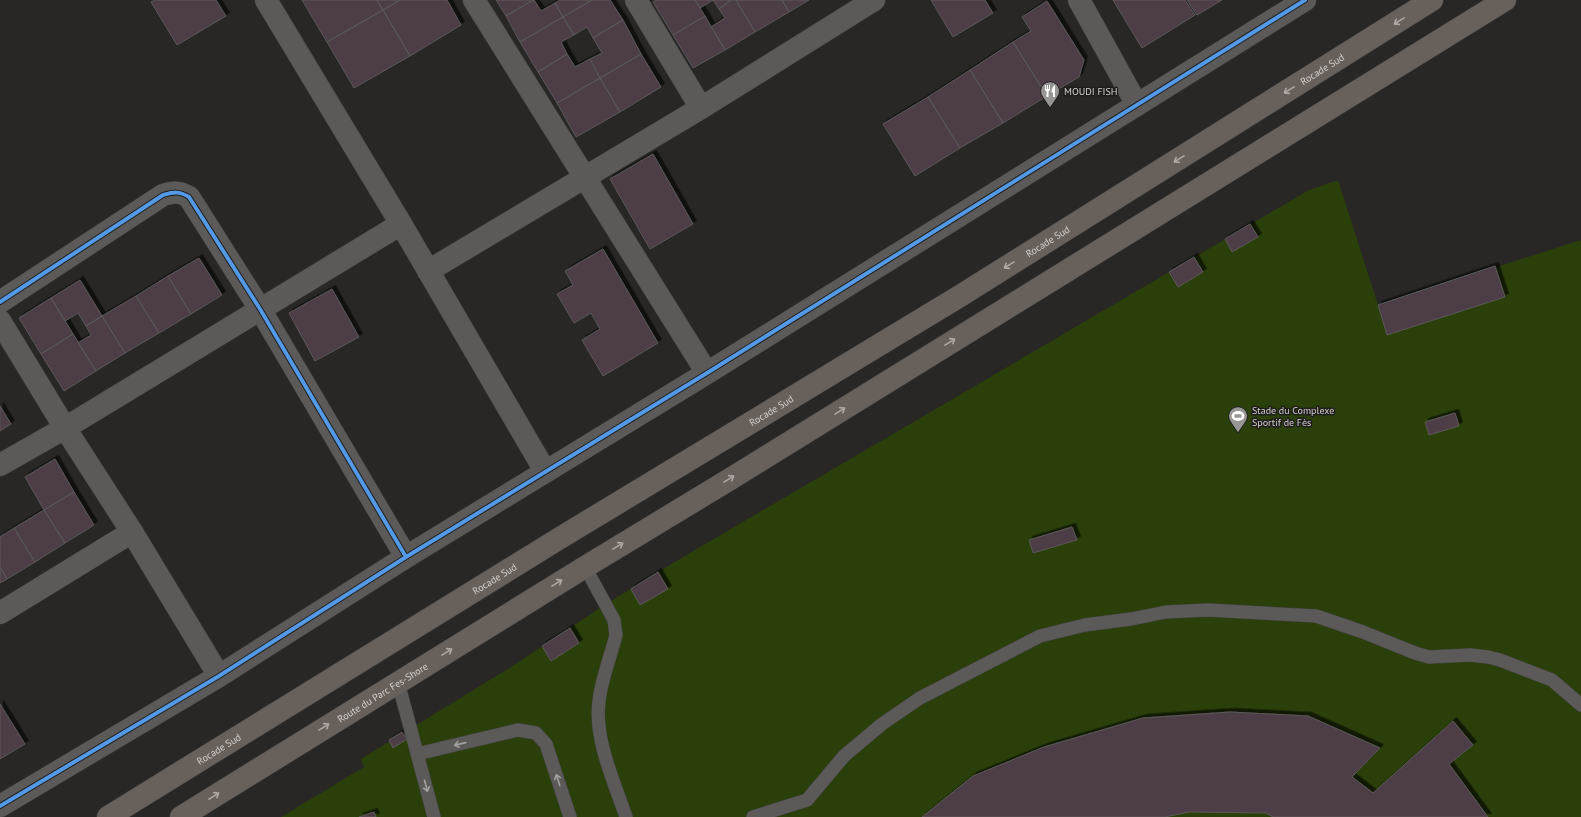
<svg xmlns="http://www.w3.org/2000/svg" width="1581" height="817" font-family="'PT Sans',sans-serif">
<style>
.green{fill:#2a3f09}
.building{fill:#4e3e46;stroke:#5a5858;filter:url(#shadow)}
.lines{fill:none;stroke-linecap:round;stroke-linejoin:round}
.service-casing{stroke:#434241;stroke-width:14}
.minor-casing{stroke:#434241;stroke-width:23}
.trunk-casing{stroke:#434241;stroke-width:23}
.service{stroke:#5b5a59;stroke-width:13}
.minor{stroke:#5b5a59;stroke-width:22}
.trunk{stroke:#68605a;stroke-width:22}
.cycleway-casing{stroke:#1f1d1c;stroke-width:6}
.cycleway{stroke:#5399e6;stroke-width:4}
.oneway{stroke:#aea9a7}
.oneway2{stroke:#a3a1a0}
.labels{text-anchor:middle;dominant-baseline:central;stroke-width:3;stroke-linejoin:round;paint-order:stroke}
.street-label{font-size:10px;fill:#d3d1d0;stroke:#1f1d1c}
.poi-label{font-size:10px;fill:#d3d1d0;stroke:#1f1d1c;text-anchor:start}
</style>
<defs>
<filter id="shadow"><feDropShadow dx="3.5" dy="-3.5" stdDeviation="0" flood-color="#0009"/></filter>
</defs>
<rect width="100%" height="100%" fill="#282726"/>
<path class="green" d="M 1338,180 L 1378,305 L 1581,240 L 1581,817 L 281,817 L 364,767 L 361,759 L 511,667 L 606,604 L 678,560 L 1309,190 Z"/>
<path class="building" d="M 155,0 L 216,0 L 226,16 L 177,45 L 151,2 Z
M 302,0 L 377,0 L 383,10 L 327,42 Z
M 377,0 L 400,0 L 383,10 Z
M 400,0 L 447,0 L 461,25 L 410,56 L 383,10 Z
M 496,0 L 533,0 L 506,16 Z
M 533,0 L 534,0 L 541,11 L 555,3 L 563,17 L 520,42 L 506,16 Z
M 560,0 L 592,0 L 563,17 L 555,3 Z
M 592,0 L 610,0 L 623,20 L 593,38 L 587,27 L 574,35 L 563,17 Z
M 656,0 L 695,0 L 705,16 L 673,35 L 653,2 Z
M 695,0 L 713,0 L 700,8 Z
M 713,0 L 731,0 L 719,9 Z
M 731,0 L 736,0 L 755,32 L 725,50 L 711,27 L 725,18 L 719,9 Z
M 736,0 L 782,0 L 789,12 L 755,32 Z
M 782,0 L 809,0 L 789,12 Z
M 931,0 L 985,0 L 993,13 L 953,37 Z
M 1113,0 L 1185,0 L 1195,15 L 1142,48 Z
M 1187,0 L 1222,0 L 1197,15 Z
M 1047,1 L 1084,60 L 1079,77 L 1047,96 L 1013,42 L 1031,31 L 1022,17 Z
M 383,10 L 410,56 L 354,88 L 327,42 Z
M 705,16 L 725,50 L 693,68 L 673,35 Z
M 563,17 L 574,35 L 561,42 L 567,54 L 538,72 L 520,42 Z
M 623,20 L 641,54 L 600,78 L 590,59 L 602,53 L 593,38 Z
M 1013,42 L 1047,96 L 1003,123 L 970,70 Z
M 567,54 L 575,67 L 590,59 L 600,78 L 557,103 L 538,72 Z
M 641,54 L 661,87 L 620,112 L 600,78 Z
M 970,70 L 1003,123 L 960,148 L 928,97 Z
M 600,78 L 620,112 L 576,137 L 557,103 Z
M 928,97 L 960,148 L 915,176 L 883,124 Z
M 653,154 L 693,224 L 650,249 L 610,179 Z
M 1250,224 L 1258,237 L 1232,252 L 1225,239 Z
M 603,249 L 658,343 L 603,376 L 582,340 L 600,329 L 591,313 L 574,323 L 557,294 L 573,285 L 565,271 Z
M 1194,257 L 1203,272 L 1178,287 L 1169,272 Z
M 199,258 L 222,295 L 191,314 L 168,276 Z
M 1495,266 L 1505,297 L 1387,335 L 1378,305 Z
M 168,276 L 191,314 L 159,333 L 136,296 Z
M 80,280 L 102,316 L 86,326 L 78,313 L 65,321 L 51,298 Z
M 332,289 L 359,337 L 315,361 L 289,313 Z
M 136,296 L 159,333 L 125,353 L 102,316 Z
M 51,298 L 73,334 L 41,354 L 19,318 Z
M 102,316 L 125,353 L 96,371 L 78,343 L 91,335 L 86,326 Z
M 73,334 L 96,371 L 64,391 L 41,354 Z
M 0,406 L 11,424 L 0,431 Z
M 1455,413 L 1459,426 L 1429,435 L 1425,422 Z
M 55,459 L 74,492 L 44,510 L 25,477 Z
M 74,492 L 94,525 L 65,543 L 44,510 Z
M 44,510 L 65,543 L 35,562 L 14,528 Z
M 1072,527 L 1077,540 L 1033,553 L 1029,540 Z
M 14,528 L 35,562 L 7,579 L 0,567 L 0,537 Z
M 0,567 L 7,579 L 0,583 Z
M 658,572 L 668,589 L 640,605 L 631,589 Z
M 570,628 L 579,643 L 551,661 L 542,646 Z
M 0,704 L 25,744 L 0,759 Z
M 1230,712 L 1308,716 L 1380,748 L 1352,777 L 1373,793 L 1453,721 L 1473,745 L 1449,764 L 1488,817 L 1273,817 L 1266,813 L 1189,812 L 1165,817 L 922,817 L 973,776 L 1044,747 L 1143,718 Z
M 402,732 L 407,739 L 393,748 L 389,740 Z
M 374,812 L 376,817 L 359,817 Z"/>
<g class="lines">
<defs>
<path id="service" d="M 585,567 L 614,620 L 616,635 C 611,655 601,681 599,701 C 594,739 614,781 626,817
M 398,682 L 434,817
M 417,754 L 518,730 L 536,733 L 546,744 L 570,817
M 753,817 L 807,800 L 844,756 L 882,724 L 920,698 L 1040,636 L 1085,625 L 1131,619 L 1166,612 L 1208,610 L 1316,616 L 1363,632 L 1415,653 L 1429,657 L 1470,655 L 1488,657 L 1500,660 L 1552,680 L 1581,705"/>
<path id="minor" d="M 266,0 L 401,224 L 545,471
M 474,0 L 707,373
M 636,0 L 701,108
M 1079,0 L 1137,105
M 428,271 L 701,108 L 874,0
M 0,302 L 163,195 C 174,192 179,191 189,197 L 260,309 L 406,557
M 0,321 L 65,428 L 132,532 L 219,676
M 0,465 L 65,428 L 401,224
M 0,613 L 132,532
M 0,806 L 219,676 L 406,557 L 707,373 L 1305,0"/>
<g id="trunk">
<path id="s1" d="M 108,817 L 560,538 L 960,296 L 1432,0"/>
<path id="s2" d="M 181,817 L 585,567 L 727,481 L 1505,0"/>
</g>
</defs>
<use href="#service" class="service-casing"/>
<use href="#minor" class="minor-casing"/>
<use href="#trunk" class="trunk-casing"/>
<use href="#service" class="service"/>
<use href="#minor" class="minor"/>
<use href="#trunk" class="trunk"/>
<defs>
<path id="cycleway" d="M 0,302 L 163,195 C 174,192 179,191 189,197 L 260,309 L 406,557
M 0,806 L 219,676 L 406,557 L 707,373 L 1305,0"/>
</defs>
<use href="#cycleway" class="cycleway-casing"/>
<use href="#cycleway" class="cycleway"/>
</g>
<defs><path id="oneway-shaft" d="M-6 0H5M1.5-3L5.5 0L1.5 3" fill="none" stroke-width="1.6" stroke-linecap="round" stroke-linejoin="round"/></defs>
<g class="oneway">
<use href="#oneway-shaft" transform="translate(1399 21) rotate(148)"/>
<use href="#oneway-shaft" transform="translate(1289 90) rotate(148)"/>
<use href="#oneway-shaft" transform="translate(1179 159) rotate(148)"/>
<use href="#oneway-shaft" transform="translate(1009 265) rotate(148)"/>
<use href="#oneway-shaft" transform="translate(950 342) rotate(-32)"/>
<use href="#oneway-shaft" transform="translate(840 411) rotate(-32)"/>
<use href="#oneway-shaft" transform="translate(729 479) rotate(-32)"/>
<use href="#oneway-shaft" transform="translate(618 546) rotate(-31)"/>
<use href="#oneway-shaft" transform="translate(557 583) rotate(-32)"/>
<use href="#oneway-shaft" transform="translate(447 652) rotate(-32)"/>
<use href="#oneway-shaft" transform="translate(324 727) rotate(-32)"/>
<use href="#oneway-shaft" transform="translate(214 796) rotate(-32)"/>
</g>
<g class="oneway2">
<use href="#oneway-shaft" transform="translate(460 744) rotate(167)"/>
<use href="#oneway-shaft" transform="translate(558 780) rotate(-108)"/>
<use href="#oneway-shaft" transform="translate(426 786) rotate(75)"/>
</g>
<defs>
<symbol id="restaurant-pin" viewBox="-11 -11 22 30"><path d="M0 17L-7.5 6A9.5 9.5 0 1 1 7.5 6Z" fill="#979694" stroke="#1f1d1c"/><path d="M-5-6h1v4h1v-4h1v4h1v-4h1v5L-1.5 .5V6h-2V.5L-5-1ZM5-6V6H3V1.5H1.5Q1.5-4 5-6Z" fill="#fff"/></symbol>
<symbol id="stadium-pin" viewBox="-11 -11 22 30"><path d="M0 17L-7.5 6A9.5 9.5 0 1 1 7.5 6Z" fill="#979694" stroke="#1f1d1c"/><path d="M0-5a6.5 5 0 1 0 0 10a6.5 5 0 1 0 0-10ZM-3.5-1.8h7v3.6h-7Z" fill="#fff"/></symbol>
</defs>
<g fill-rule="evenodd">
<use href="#restaurant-pin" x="1039" y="80" width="22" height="30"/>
<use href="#stadium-pin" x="1227" y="405" width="22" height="30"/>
</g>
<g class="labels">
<g class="street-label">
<text stroke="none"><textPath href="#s1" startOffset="1426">Rocade Sud</textPath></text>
<text stroke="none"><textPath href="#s1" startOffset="1102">Rocade Sud</textPath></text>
<text stroke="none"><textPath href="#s1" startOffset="778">Rocade Sud</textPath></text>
<text stroke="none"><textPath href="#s1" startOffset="454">Rocade Sud</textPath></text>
<text stroke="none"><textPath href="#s2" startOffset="237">Route du Parc Fes-Shore</textPath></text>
<text stroke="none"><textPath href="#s1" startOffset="130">Rocade Sud</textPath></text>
</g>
<g class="poi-label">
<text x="1064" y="91">MOUDI FISH</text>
<text x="1252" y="410">Stade du Complexe<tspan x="1252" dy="12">Sportif de Fès</tspan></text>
</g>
</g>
</svg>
